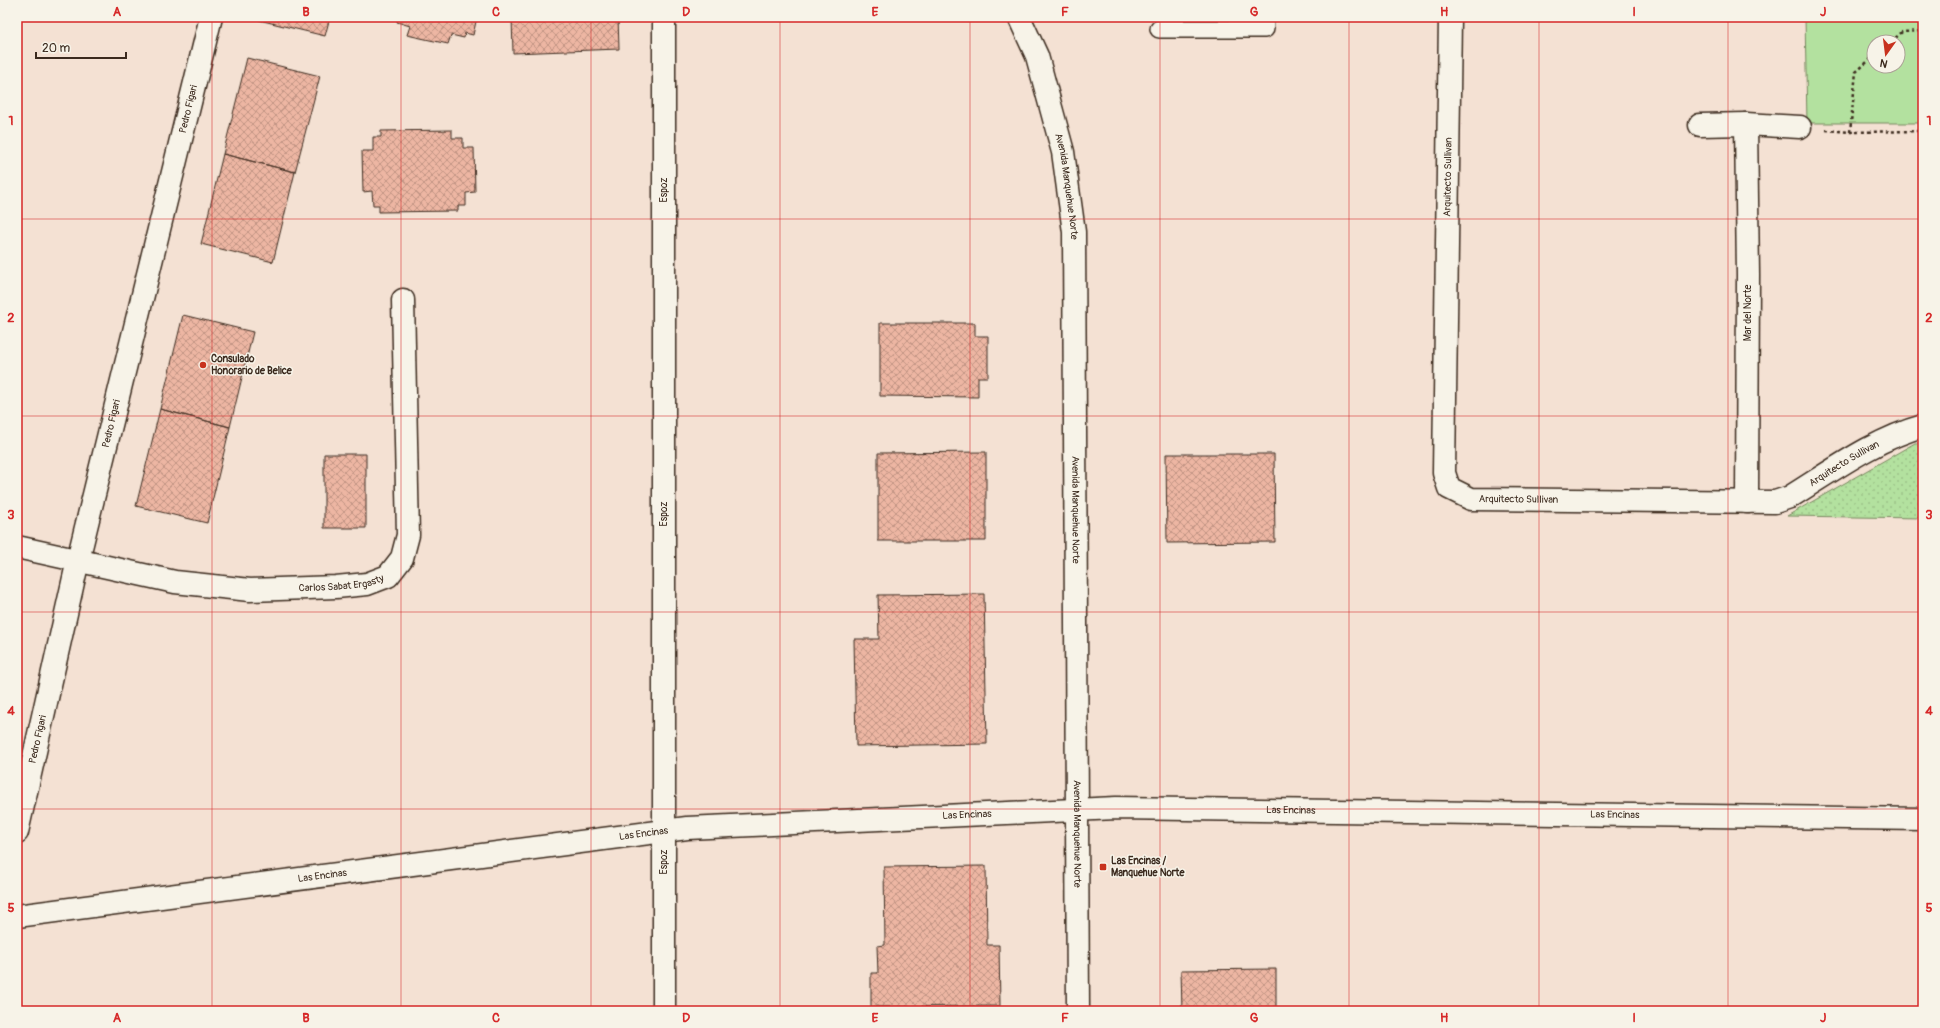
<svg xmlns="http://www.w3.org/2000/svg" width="1940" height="1028" font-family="Pangolin,sans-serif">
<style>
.grass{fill:url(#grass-dots);stroke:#77865e}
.park{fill:#b3e19f;stroke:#77865e;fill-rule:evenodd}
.building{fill:url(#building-cross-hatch);stroke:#3b2a1e}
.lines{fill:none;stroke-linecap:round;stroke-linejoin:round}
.lane-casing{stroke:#3b2a1e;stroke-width:20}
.street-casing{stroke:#3b2a1e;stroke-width:25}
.secondary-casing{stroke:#3b2a1e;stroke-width:25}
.path{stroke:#3b2a1e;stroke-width:2.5;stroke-dasharray:3 3;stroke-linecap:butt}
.lane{stroke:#f7f3e8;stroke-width:17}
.street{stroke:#f7f3e8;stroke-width:22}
.secondary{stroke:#f7f3e8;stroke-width:22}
.grid{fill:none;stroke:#d62828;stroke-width:1;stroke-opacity:0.55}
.poi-dot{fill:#c8321e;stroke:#f7f3e8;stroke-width:1.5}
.labels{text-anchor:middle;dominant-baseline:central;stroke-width:3;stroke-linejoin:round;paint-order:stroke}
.street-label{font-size:10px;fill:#3b2a1e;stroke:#f7f3e8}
.poi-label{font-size:10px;font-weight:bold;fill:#3b2a1e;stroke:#f7f3e8;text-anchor:start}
.neatline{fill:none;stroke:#d62828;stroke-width:1.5}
.grid-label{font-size:13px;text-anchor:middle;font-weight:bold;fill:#d62828}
</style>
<defs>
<pattern id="grass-dots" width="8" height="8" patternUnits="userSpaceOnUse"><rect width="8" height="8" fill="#b3e19f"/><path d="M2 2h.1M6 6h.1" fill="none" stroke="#9bc188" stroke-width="1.8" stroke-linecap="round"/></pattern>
<pattern id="building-cross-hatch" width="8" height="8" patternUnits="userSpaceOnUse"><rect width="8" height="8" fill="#edb6a3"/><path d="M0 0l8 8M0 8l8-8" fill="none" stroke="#c19484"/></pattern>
</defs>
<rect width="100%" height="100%" fill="#f4e1d3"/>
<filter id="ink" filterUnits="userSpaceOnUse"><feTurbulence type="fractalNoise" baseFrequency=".025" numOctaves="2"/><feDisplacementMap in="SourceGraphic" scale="8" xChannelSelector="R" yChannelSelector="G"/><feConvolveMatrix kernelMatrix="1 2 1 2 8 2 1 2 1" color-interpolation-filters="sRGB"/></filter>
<g filter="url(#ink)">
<path class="grass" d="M 1915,443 L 1923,443 L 1923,518 L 1787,516 Z"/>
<path class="park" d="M 1805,17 L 1923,17 L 1923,123 L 1807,123 ZM 1874,42 L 1898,42 L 1898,66 L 1874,66 Z"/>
<path class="building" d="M 260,17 L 330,17 L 325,36 L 259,20 Z
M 398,17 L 477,17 L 473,35 L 465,33 L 464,38 L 451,35 L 448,44 L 407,35 L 410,26 L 397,22 Z
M 512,17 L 618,17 L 619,49 L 513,53 Z
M 247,58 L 320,76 L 295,172 L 223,154 Z
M 452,130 L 452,138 L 463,138 L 463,148 L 474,148 L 475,192 L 466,193 L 466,206 L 458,206 L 458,211 L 379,212 L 379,205 L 373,205 L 372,191 L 363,192 L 362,151 L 373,151 L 373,137 L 381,137 L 381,131 Z
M 223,154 L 295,172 L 273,262 L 201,244 Z
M 183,315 L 253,332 L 230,427 L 160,409 Z
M 880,323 L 975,323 L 975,336 L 988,336 L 988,377 L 978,377 L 978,397 L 880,396 Z
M 160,409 L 230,427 L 207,523 L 136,506 Z
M 986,452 L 986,541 L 878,541 L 878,453 Z
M 324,454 L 366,454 L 366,528 L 324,528 Z
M 1166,454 L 1274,454 L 1275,542 L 1167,543 Z
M 984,594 L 987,744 L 856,746 L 854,639 L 879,639 L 878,595 Z
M 986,866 L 987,945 L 999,945 L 1000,1006 L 871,1007 L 871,973 L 878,973 L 877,946 L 885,945 L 884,867 Z
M 1276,969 L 1276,1011 L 1182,1011 L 1181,970 Z"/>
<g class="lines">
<defs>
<path id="lane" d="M 1159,29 L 1265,29 L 1265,17"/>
<g id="street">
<path id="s1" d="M 1450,17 L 1444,473 L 1449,488 L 1471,499 L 1775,502 L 1790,497 C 1832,471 1875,439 1923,426"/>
<path d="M 1746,124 L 1748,275 L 1747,502"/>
<path d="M 1700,125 L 1746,124 L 1800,127"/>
<path id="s2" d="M 17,547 L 175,582 L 250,590 L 336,587 L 367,584 L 388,576 L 402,558 L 408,535 L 403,300"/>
<path id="s3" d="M 17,832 L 78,560 L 211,17"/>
<path id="s4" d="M 17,916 L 687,828 L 1116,808 L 1923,819"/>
<path d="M 664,1011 L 664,17"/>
</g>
<g id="secondary">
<path id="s5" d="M 1019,17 L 1037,56 L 1063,152 L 1074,232 L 1078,1011"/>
</g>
</defs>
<use href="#lane" class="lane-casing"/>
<use href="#street" class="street-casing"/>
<use href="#secondary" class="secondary-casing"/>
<path class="path" d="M 1891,42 L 1902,32 L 1923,31
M 1826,130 L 1850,132 L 1923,131
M 1850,132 L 1856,72 L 1874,56"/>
<use href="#lane" class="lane"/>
<use href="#street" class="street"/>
<use href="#secondary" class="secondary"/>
</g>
</g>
<path class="grid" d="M 212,17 L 212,1011M 401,17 L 401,1011M 591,17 L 591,1011M 780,17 L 780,1011M 970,17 L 970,1011M 1160,17 L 1160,1011M 1349,17 L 1349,1011M 1539,17 L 1539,1011M 1728,17 L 1728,1011M 17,219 L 1923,219M 17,416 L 1923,416M 17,612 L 1923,612M 17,809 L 1923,809"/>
<g class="poi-dot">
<circle cx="203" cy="365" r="4"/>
<rect x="1099" y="863" width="8" height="8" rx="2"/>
</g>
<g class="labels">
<g class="street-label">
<text stroke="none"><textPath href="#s3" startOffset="743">Pedro Figari</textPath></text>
<text transform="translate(1448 177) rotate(-89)">Arquitecto Sullivan</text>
<text stroke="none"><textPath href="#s5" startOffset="177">Avenida Manquehue Norte</textPath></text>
<text transform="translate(664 190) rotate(-90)">Espoz</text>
<text transform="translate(1748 313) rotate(-90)">Mar del Norte</text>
<text stroke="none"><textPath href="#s3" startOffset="419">Pedro Figari</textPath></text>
<text stroke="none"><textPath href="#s1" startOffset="880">Arquitecto Sullivan</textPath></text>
<text stroke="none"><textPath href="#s1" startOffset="544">Arquitecto Sullivan</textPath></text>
<text stroke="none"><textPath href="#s5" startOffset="501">Avenida Manquehue Norte</textPath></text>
<text transform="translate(664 514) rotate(-90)">Espoz</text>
<text stroke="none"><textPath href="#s2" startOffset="329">Carlos Sabat Ergasty</textPath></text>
<text stroke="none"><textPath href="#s3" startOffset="95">Pedro Figari</textPath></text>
<text stroke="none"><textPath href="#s4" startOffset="1280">Las Encinas</textPath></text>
<text stroke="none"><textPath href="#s4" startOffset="956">Las Encinas</textPath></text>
<text stroke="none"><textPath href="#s4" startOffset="1604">Las Encinas</textPath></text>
<text stroke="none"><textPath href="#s4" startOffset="632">Las Encinas</textPath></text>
<text stroke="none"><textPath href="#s5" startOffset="825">Avenida Manquehue Norte</textPath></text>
<text transform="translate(664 862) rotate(-90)">Espoz</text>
<text stroke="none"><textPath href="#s4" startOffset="308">Las Encinas</textPath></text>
</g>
<g class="poi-label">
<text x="211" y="359">Consulado<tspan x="211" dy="12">Honorario de Belice</tspan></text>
<text x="1111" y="861">Las Encinas /<tspan x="1111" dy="12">Manquehue Norte</tspan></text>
</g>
</g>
<rect width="1940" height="1028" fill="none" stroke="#f7f3e8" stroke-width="44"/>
<g transform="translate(1886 54) rotate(194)"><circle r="19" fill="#f7f3e8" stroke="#aca397"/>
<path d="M0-3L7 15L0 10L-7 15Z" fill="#c8321e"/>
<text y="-6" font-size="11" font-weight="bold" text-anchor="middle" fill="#3b2a1e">N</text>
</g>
<path d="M36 52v6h90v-6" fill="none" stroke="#3b2a1e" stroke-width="2"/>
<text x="42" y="52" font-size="12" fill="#3b2a1e" stroke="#f7f3e8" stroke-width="3" paint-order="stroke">20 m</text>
<rect x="22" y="22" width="1896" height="984" class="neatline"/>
<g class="grid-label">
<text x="117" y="16">A</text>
<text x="306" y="16">B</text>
<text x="496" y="16">C</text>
<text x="686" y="16">D</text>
<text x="875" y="16">E</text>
<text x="1065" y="16">F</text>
<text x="1254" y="16">G</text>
<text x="1444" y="16">H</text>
<text x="1634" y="16">I</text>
<text x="1823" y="16">J</text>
<text x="11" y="125">1</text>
<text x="1929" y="125">1</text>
<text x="11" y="322">2</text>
<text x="1929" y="322">2</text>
<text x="11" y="519">3</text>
<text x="1929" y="519">3</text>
<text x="11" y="715">4</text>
<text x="1929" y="715">4</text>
<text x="11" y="912">5</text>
<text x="1929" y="912">5</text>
<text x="117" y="1022">A</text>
<text x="306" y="1022">B</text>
<text x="496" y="1022">C</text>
<text x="686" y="1022">D</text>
<text x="875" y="1022">E</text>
<text x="1065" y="1022">F</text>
<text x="1254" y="1022">G</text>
<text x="1444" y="1022">H</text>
<text x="1634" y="1022">I</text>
<text x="1823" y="1022">J</text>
</g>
</svg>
